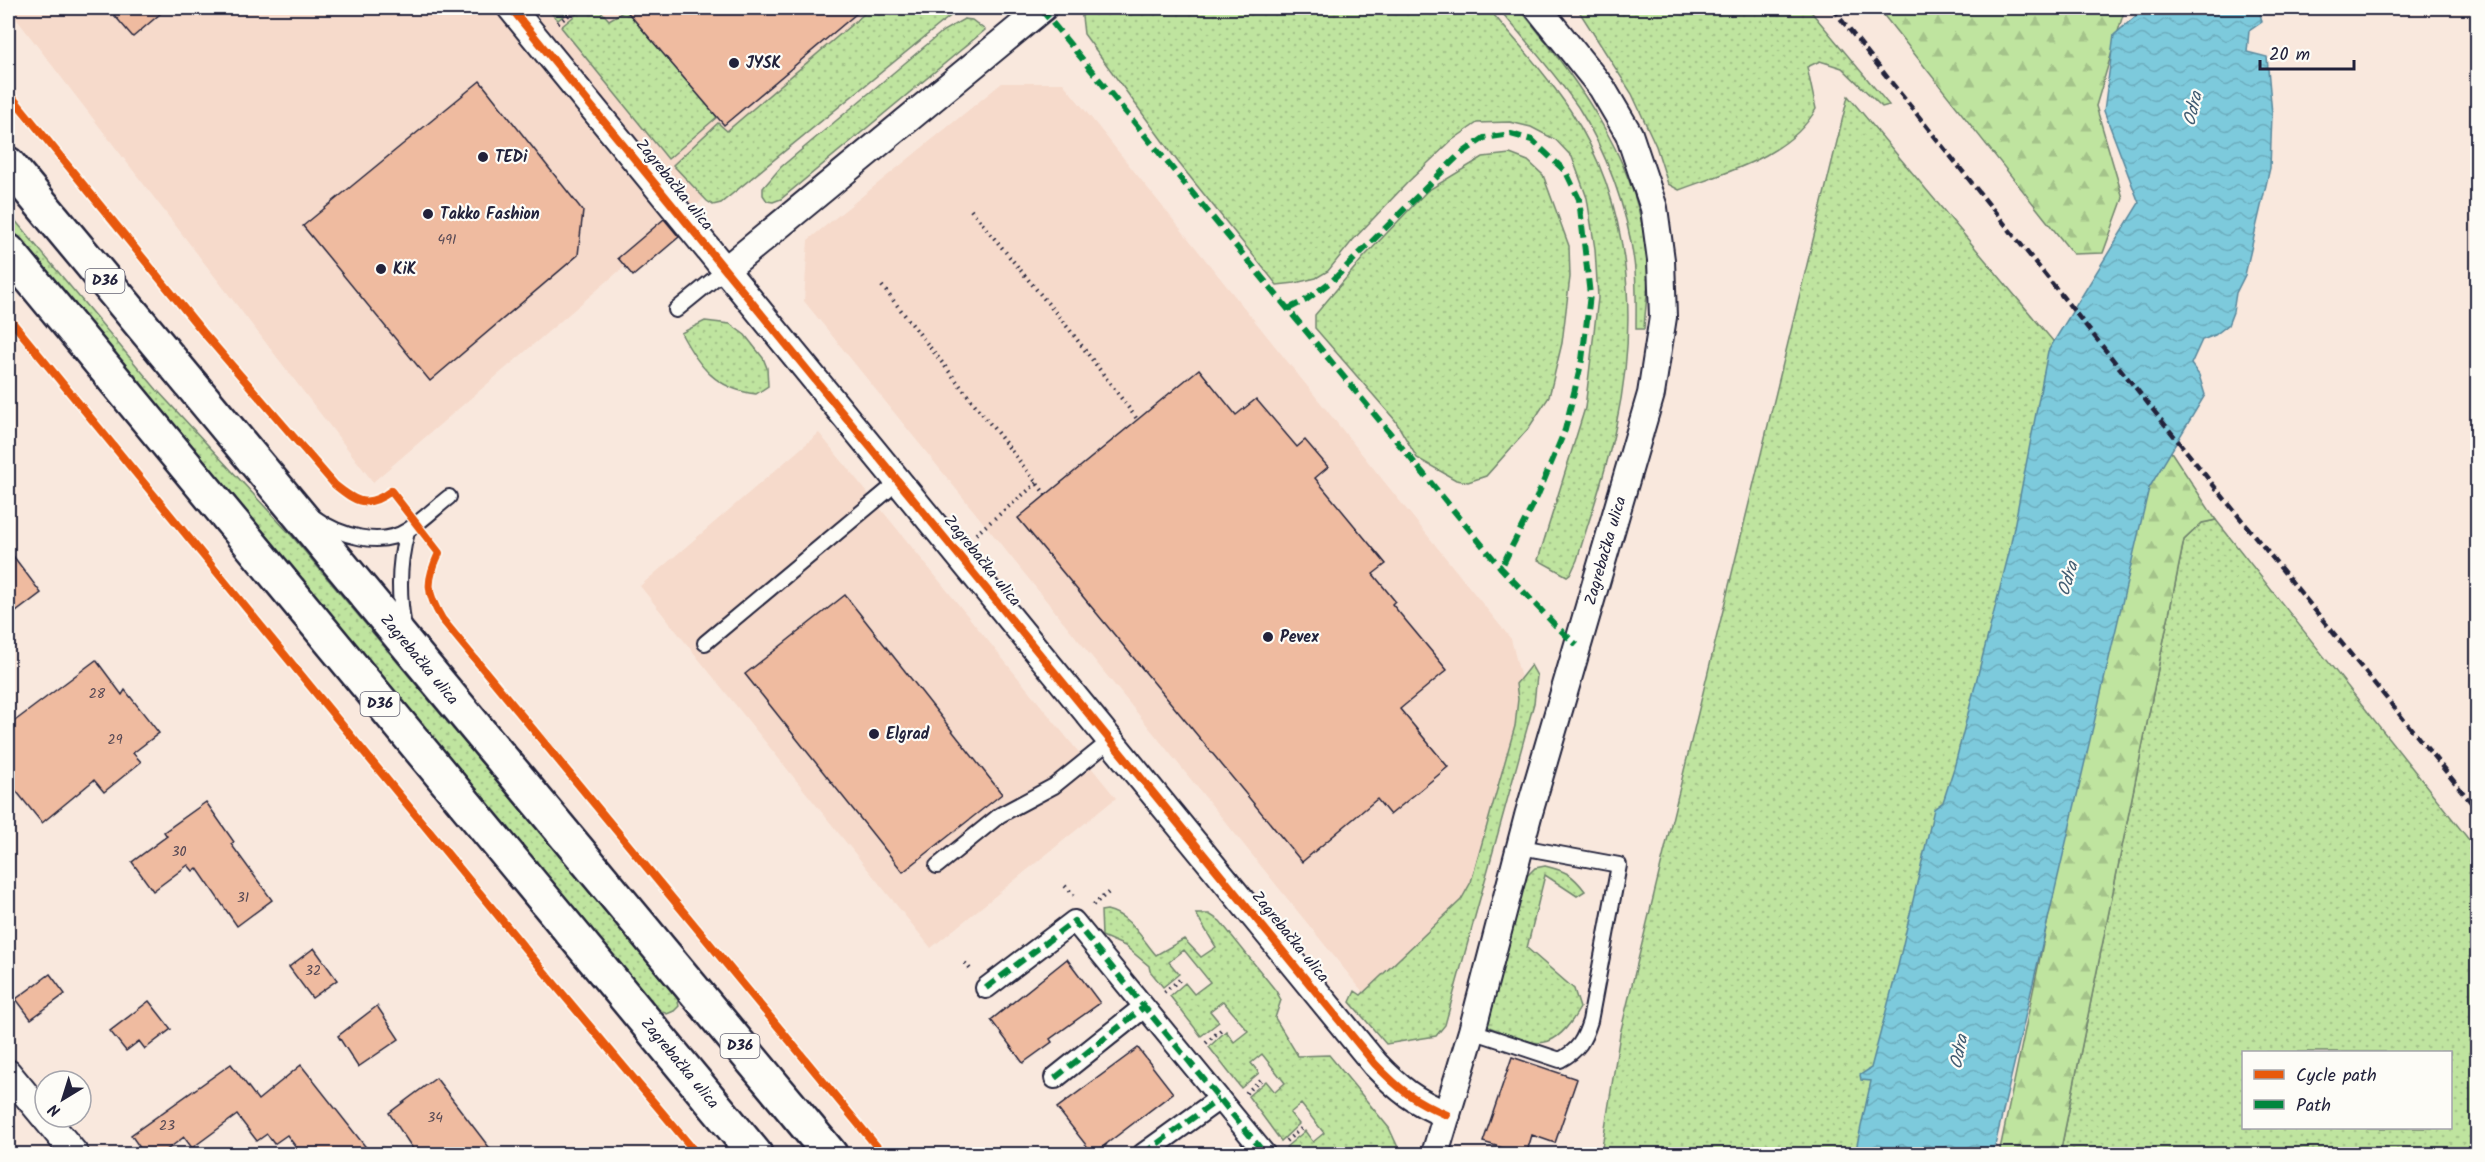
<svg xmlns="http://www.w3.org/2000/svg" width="2485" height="1162" font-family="Kalam,sans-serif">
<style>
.built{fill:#f6dacb}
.grass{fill:url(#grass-dots);stroke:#70836d;stroke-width:1.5;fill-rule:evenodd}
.forest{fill:url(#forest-firs);stroke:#70836d;stroke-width:1.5}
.water{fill:url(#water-waves);stroke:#59879c;stroke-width:1.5}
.building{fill:#efbba0;stroke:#22223b;stroke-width:1.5}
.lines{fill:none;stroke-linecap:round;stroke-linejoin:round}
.service-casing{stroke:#22223b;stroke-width:18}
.pedestrian-casing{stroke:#22223b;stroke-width:24}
.minor-casing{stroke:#22223b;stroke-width:30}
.primary-casing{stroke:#22223b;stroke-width:38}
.path{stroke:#22223b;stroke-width:4;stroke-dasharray:1.5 4.5;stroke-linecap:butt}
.service{stroke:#fdfcf7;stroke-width:14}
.pedestrian{stroke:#fdfcf7;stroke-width:20}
.minor{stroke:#fdfcf7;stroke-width:26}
.primary{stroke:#fdfcf7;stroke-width:33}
.rail{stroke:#22223b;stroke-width:4.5;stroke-dasharray:9 4.5;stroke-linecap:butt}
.quiet{stroke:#00873e;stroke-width:6;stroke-dasharray:12 6;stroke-linecap:butt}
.cycleway-casing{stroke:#fdfcf7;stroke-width:11}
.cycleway{stroke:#e8590c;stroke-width:8}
.poi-dot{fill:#22223b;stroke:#fdfcf7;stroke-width:2}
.labels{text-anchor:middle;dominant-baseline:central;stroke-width:4.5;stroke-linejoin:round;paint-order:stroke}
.number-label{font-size:14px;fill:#554854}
.shield{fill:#fdfcf7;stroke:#646373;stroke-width:1.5}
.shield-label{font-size:15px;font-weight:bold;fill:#22223b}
.poi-label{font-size:16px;font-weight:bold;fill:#22223b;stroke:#fdfcf7;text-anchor:start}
.street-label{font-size:16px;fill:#22223b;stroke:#fdfcf7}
.water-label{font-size:18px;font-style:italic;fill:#425d73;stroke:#fdfcf7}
</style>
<defs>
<pattern id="grass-dots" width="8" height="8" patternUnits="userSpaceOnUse" patternTransform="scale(1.5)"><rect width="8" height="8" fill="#bfe49f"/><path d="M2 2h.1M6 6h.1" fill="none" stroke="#a4c38a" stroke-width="1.8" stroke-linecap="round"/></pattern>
<pattern id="forest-firs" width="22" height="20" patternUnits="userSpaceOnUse" patternTransform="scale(1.5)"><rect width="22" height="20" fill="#bfe49f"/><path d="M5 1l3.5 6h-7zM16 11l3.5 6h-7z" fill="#a4c38a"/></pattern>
<pattern id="water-waves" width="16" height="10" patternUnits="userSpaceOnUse" patternTransform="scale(1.5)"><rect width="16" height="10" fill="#7dcadc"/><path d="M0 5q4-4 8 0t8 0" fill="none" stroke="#6cadbe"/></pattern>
</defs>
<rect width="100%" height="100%" fill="#f9e8dd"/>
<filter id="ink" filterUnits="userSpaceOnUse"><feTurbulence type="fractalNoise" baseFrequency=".0167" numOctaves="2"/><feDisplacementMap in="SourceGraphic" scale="12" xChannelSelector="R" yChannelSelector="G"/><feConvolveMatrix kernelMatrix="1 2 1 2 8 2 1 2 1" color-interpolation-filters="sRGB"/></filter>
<g filter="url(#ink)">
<path class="built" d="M 8,8 L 926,8 L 373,482 Z
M 1002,83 L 1063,83 L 1511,639 L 1527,702 L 1448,1014 L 1392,1028 L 804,301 L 808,240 Z
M 819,433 L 1116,798 L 931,948 L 640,586 Z"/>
<path class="grass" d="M 546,8 L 573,8 L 558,20 Z
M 584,8 L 598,8 L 609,20 L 626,10 L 717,117 L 668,159 L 561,27 Z
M 871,8 L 960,8 L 721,203 L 713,205 L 707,201 L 673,165 L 718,123 L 727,131 Z
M 1081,8 L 1488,8 C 1516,41 1546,74 1570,110 C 1631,203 1639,319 1616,425 C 1607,470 1590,516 1577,560 L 1571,573 L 1567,576 L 1538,560 L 1585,408 L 1598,298 L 1595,249 L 1587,198 L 1572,157 L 1556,140 L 1531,127 L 1510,122 L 1477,123 L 1451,141 L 1408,182 L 1353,240 L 1328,271 L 1316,278 L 1295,283 L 1277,285 L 1178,162 L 1084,34 Z
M 1498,8 L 1519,8 C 1581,85 1646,170 1648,275 C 1648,293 1645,311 1644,329 L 1636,329 C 1636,306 1637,283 1634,261 C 1627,208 1606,151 1578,107 C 1554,72 1525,40 1498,8 Z
M 1577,8 L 1808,8 L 1889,105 L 1882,107 L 1842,68 L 1820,61 L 1807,67 L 1816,109 C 1790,156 1727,172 1679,190 L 1668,184 L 1656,146 L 1632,94 Z
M 964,19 L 972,20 L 985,30 L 781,199 L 773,202 L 767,201 L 763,195 L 763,188 L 781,167 L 943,31 Z
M 1848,96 L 2068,359 L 1873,1154 L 1601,1154 L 1620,1034 Z
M 1510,154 L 1528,161 L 1543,175 L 1569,246 L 1570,277 L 1562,343 L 1549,397 L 1528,429 L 1486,476 L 1468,482 L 1456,480 L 1417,458 L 1395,420 L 1315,328 L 1315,315 L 1363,258 L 1427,191 L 1483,157 Z
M 8,212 L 157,390 L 291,535 L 677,997 L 679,1006 L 674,1011 L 667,1014 L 659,1010 L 8,227 Z
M 705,321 L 730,324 L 745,335 L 763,358 L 767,368 L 768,386 L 756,394 C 716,389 699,367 681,333 Z
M 2216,520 L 2477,850 L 2477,1154 L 2060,1154 L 2184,540 L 2202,523 ZM 2244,1052 L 2450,1052 L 2450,1128 L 2244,1128 Z
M 1531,665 L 1537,676 L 1534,703 L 1445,1025 L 1436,1036 L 1386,1044 L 1350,1002 L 1355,991 L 1361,995 L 1461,900 L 1471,882 L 1515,726 L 1518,699 L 1516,684 Z
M 1545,866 C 1566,871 1572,874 1585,891 L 1577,896 L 1545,875 L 1527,948 L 1574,989 L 1580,1008 C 1550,1060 1531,1043 1484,1025 L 1527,876 L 1535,868 Z
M 1107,910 C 1130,915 1142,939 1156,955 L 1184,939 L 1201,957 L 1216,947 L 1196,914 L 1209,914 L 1220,921 L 1276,991 L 1281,1000 L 1275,1018 L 1298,1056 L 1329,1055 L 1389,1128 L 1401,1154 L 1292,1154 L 1286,1147 L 1305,1131 L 1313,1142 L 1324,1133 L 1301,1104 L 1290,1113 L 1299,1124 L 1281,1141 L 1248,1096 L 1266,1081 L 1275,1092 L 1285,1083 L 1262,1054 L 1251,1063 L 1259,1073 L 1241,1088 L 1209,1047 L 1226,1031 L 1234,1042 L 1248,1031 L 1223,1001 L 1210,1011 L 1219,1022 L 1201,1036 L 1170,996 L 1185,983 L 1194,994 L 1210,982 L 1184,950 L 1169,962 L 1179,974 L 1163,987 L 1150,971 L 1149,966 L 1125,946 L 1102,936 L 1101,911 Z"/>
<path class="forest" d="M 1878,8 L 2125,8 L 2096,106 L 2123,198 L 2103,253 L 2073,254 Z
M 2162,438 L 2216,520 L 2202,523 L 2184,540 L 2060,1154 L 1999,1154 L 2135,502 Z"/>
<path class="water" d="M 2145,8 L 2262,8 L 2259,9 L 2262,22 L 2249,31 L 2247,52 L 2267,57 L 2272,114 L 2270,168 L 2245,275 L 2236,293 L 2233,312 L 2228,325 L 2215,335 L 2202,340 L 2191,364 L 2199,375 L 2205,395 L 2149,488 L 1993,1154 L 1855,1154 L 1871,1081 L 1861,1080 L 1860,1075 L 1871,1068 L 1898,966 L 1934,809 L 1943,802 L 1954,768 L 2009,553 L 2048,351 L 2139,203 L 2104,111 L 2114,35 Z"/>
<path class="building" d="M 108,8 L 167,8 L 133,37 Z
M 624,8 L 863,8 L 724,125 Z
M 480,81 L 583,211 L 578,255 L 430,381 L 303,226 Z
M 664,219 L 679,237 L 633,276 L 618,258 Z
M 1199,369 L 1236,415 L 1256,399 L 1297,447 L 1305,440 L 1328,467 L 1315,478 L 1386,564 L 1373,574 L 1395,601 L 1392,604 L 1447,670 L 1400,709 L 1448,767 L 1390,815 L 1377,799 L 1302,862 L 1018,518 Z
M 8,549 L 41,593 L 8,618 Z
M 845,595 L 1002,794 L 903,872 L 745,674 Z
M 96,660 L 122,695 L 125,690 L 159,733 L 133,753 L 141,762 L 104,792 L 94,780 L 42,823 L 8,781 L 8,726 Z
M 206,802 L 234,842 L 231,844 L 272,900 L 237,926 L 197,868 L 193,871 L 188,865 L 153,891 L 132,862 L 167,836 L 164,832 Z
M 314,948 L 337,980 L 312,998 L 289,967 Z
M 1067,959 L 1100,1003 L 1050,1039 L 1052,1042 L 1023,1063 L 991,1020 Z
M 50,974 L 65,994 L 31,1019 L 16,999 Z
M 149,1001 L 171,1029 L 145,1049 L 139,1041 L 126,1051 L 110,1031 Z
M 377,1006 L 399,1039 L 358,1067 L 338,1036 Z
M 1138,1048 L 1173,1093 L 1093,1154 L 1057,1108 Z
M 1512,1057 L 1577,1079 L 1555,1143 L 1532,1135 L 1526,1155 L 1483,1142 Z
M 231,1064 L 258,1100 L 301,1065 L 372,1155 L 302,1155 L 287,1135 L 274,1144 L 267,1134 L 257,1141 L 237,1115 L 192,1148 L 184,1137 L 160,1155 L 145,1155 L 131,1135 Z
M 436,1078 L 495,1155 L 417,1155 L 389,1113 Z"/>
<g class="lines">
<defs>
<path id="service" d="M 676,310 L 725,270
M 315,518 C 339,536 381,548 408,530 C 423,520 435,508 449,497
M 404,627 C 398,594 398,564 407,532
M 705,643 L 899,481
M 937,866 L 1000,815 L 1054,786 L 1111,740
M 1472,1031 L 1560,1060 C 1579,1050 1584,1040 1590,1021 L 1619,865 L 1521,847"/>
<path id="pedestrian" d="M 986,988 L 1074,921 L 1265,1154
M 1055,1078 L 1144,1007
M 1143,1154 L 1219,1099"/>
<g id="minor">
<path d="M 511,8 L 1375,1064 C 1400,1090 1414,1101 1447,1115"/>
<path d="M 725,270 L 1043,8"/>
<path d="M 8,1073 L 75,1154"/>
<path id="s1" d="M 1435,1154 L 1472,1031 L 1528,816 L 1651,394 L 1663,317 L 1661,260 L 1654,208 L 1629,134 L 1602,88 L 1538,8"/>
</g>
<g id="primary">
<path id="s2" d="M 8,164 L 830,1154"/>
<path id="s3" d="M 8,251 L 755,1154"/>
</g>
</defs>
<use href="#service" class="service-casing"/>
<use href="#pedestrian" class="pedestrian-casing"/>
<use href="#minor" class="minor-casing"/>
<use href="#primary" class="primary-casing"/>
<path class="path" d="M 558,23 L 578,8
M 971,210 L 1069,329 L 1137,419
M 882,286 L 1046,495
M 976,534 L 1037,483
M 1065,886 L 1074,895
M 1093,905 L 1109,892
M 965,963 L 971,970
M 1164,992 L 1182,978
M 1206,1043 L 1223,1028
M 1246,1093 L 1263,1078
M 1286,1141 L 1302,1128
M 1105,1145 L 1113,1154"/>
<use href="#service" class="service"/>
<use href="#pedestrian" class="pedestrian"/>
<use href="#minor" class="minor"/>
<use href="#primary" class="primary"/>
<path class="rail" d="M 1832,8 L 2210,481 L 2478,811"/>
<path class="quiet" d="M 1041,9 L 1501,568 L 1556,626 L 1577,645
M 1288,309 L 1306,300 L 1333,280 L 1458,156 L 1484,138 L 1511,134 L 1532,140 L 1566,172 L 1579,199 L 1590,295 L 1582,360 L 1565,430 L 1537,497 L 1501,568
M 986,988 L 1074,921 L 1265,1154
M 1055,1078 L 1144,1007
M 1143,1154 L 1219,1099"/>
<defs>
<path id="cycleway" d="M 511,8 L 1375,1064 C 1400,1090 1414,1101 1447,1115
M 8,92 L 203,332 L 335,485 C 356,502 367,509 391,491 L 439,553 C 426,581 426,592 442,619 L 883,1154
M 8,317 L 541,968 L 697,1154"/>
</defs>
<use href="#cycleway" class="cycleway-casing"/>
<use href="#cycleway" class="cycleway"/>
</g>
</g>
<g class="poi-dot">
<circle cx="734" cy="63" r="6"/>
<circle cx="483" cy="157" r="6"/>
<circle cx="428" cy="214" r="6"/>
<circle cx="381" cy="269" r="6"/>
<circle cx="1268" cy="637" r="6"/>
<circle cx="874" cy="734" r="6"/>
</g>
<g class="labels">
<g class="number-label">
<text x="447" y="240">49I</text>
<text x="97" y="694">28</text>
<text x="115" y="740">29</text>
<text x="179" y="852">30</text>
<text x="243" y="898">31</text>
<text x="313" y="971">32</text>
<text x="435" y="1118">34</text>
<text x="167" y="1126">23</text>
</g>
<g class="shield">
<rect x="85.5" y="269" width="39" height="24" rx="4.5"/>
<rect x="360.5" y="692" width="39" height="24" rx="4.5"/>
<rect x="720.5" y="1034" width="39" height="24" rx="4.5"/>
</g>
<g class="shield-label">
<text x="105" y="281">D36</text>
<text x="380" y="704">D36</text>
<text x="740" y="1046">D36</text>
</g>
<g class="poi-label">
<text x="746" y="63">JYSK</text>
<text x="495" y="157">TEDi</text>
<text x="440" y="214">Takko Fashion</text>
<text x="393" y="269">KiK</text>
<text x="1280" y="637">Pevex</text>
<text x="886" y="734">Elgrad</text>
</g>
<g class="street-label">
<text transform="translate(674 185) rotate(51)">Zagrebačka ulica</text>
<text stroke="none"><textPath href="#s1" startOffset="627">Zagrebačka ulica</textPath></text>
<text transform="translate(982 561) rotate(51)">Zagrebačka ulica</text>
<text stroke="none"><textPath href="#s2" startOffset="644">Zagrebačka ulica</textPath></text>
<text transform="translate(1290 937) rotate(51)">Zagrebačka ulica</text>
<text stroke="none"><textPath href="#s3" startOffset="1054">Zagrebačka ulica</textPath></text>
</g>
<g class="water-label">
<text transform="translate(2194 109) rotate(-77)">Odra</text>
<text transform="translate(2069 579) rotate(-74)">Odra</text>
<text transform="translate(1960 1052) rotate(-79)">Odra</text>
</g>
</g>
<rect width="2485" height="1162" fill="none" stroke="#fdfcf7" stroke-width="30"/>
<rect x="15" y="15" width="2455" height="1132" fill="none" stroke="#22223b" stroke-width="2" filter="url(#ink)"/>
<rect x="2242" y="1051" width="210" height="78" fill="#fdfcf7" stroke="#a5a5ac" stroke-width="1.5"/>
<rect x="2254" y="1070" width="30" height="9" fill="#e8590c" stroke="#a5a5ac" stroke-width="1.5"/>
<text x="2296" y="1081" font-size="18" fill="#22223b">Cycle path</text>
<rect x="2254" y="1100" width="30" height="9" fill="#00873e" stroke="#a5a5ac" stroke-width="1.5"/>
<text x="2296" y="1111" font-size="18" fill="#22223b">Path</text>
<g transform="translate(63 1099) rotate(218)"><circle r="28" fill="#fdfcf7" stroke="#a5a5ac" stroke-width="1.5"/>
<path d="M0-4.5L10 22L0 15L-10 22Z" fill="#22223b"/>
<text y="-9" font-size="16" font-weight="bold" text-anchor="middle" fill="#22223b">N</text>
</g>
<path d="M2260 60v9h94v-9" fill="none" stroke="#22223b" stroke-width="3"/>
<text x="2269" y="60" font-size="18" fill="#22223b" stroke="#fdfcf7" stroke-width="4.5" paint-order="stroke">20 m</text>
</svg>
